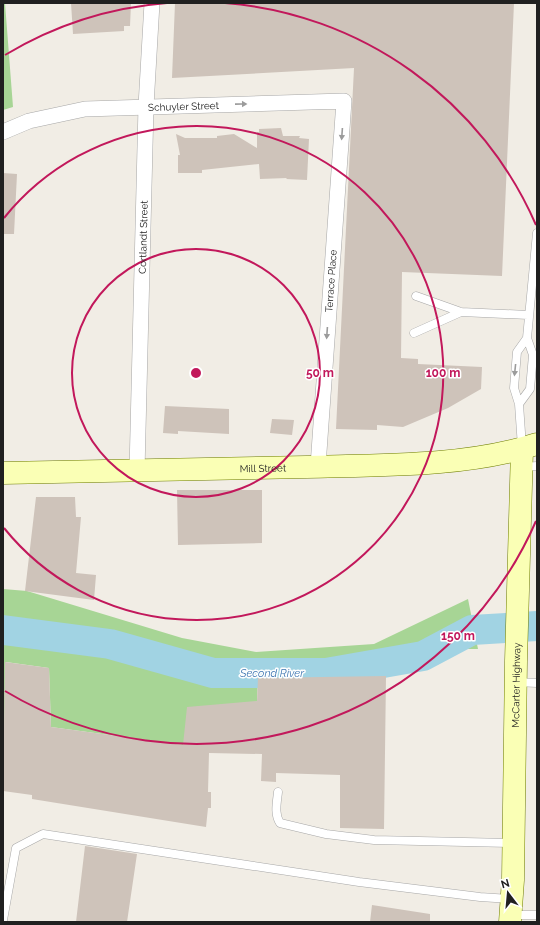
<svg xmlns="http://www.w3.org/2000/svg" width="540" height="925" font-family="Raleway,sans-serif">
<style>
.forest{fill:#a7d595}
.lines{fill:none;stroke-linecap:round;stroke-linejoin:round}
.river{stroke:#a1d3e3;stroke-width:30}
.building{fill:#cec3ba}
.lane-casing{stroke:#a7a7a7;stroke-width:9}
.street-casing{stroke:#a7a7a7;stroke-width:16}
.secondary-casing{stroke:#6e7d00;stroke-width:23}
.lane{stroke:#fff;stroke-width:8}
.street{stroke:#fff;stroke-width:15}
.secondary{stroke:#faffb5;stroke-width:22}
.oneway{fill:#9b9b9b}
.ring{fill:none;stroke:#c2185b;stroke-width:2}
.labels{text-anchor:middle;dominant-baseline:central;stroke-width:3;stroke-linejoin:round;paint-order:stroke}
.street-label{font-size:10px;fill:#202020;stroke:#fff}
.water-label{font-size:11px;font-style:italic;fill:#3f77b2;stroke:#fff}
.centre{fill:#c2185b;stroke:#fff;stroke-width:2}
.ring-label{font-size:12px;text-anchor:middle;font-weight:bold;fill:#c2185b;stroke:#fff;stroke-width:3;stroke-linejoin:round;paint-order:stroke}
</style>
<rect width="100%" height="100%" fill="#f1ede5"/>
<path class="forest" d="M 3,3 L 5,3 L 13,107 L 3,110 Z
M 3,589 L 27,591 L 182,638 L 256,652 L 374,644 L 468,599 L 478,649 L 451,649 L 386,676 L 258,678 L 257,701 L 183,745 L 51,727 L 49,668 L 6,662 L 3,794 Z"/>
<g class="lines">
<path class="river" d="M 3,630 L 110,644 L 213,673 L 326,673 L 423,656 L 472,630 L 537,626"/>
</g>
<path class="building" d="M 71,3 L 131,3 L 130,26 L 124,26 L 124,31 L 73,34 Z
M 175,3 L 514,3 L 502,276 L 402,272 L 401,358 L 418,359 L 418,364 L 482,367 L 481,389 L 448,408 L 403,427 L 377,425 L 377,430 L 336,429 L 354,68 L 172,78 Z
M 281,128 L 283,136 L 300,136 L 299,138 L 309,139 L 307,180 L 286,179 L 287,178 L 260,179 L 259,164 L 202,170 L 202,173 L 178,173 L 178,155 L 180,155 L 176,134 L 185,138 L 217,138 L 217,136 L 234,134 L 257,148 L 257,132 L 259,132 L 259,129 Z
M 3,173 L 17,174 L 14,234 L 3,234 Z
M 165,406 L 229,409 L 229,434 L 178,431 L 178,434 L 163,433 Z
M 272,419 L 294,420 L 292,435 L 270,433 Z
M 177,490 L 262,490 L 262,543 L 178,545 Z
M 36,497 L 75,497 L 76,517 L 81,517 L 76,573 L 96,575 L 94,600 L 25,591 Z
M 5,662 L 49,668 L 51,727 L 183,745 L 187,707 L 257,701 L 258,678 L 386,676 L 384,829 L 340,828 L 340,775 L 276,773 L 276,782 L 261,781 L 262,754 L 209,753 L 208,792 L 211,792 L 211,808 L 208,808 L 206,827 L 32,799 L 32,795 L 3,791 Z
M 85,846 L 137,854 L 127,922 L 76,922 Z
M 372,905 L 430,914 L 430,922 L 370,922 Z"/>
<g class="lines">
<defs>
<path id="lane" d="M 416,296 L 461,312 L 528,315
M 414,333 L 461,312
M 519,404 L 530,389 L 533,355 L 527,338 L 537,233
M 522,447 L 519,404 L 514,388 L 517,352 L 527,338
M 523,467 L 537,466
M 516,682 L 537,683
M 278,792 C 277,802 274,814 280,823 L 326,834 L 374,840 L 512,843
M 511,915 L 537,915
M 3,920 L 16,848 L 43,834 L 359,882 L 480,897 L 511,899"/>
<g id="street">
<path id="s1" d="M 3,132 L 29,121 L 85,109 L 344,101 L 318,466"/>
<path id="s2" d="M 137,471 L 146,106 L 152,3"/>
</g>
<g id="secondary">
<path id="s3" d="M 3,473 C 104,471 205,469 306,467 C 380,465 466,467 537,444"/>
<path id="s4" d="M 510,922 L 513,880 L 516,661 L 522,449"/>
</g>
</defs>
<use href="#lane" class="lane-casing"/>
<use href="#street" class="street-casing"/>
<use href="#secondary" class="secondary-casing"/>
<use href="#lane" class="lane"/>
<use href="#street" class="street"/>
<use href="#secondary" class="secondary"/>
</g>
<defs><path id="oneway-solid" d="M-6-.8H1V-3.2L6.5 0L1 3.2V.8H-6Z"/></defs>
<g class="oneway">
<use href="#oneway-solid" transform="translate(241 104) rotate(-1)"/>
<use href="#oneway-solid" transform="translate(342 134) rotate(94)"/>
<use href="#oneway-solid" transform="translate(327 333) rotate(94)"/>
<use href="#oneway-solid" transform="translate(515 370) rotate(96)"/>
</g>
<g class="ring">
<circle cx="196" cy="373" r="124"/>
<path d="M4 218A247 247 0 1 1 4 528"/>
<path d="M536 521A371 371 0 0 1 5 691M5 55A371 371 0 0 1 167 3M225 3A371 371 0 0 1 536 225"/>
</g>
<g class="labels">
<g class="street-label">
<text stroke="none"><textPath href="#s1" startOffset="184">Schuyler Street</textPath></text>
<text stroke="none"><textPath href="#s2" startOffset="234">Cortlandt Street</textPath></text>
<text transform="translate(331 281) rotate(-86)">Terrace Place</text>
<text stroke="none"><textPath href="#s3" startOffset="260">Mill Street</textPath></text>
<text stroke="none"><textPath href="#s4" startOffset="237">McCarter Highway</textPath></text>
</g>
<g class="water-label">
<text x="272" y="673">Second River</text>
</g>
</g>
<circle cx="196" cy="373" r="6" class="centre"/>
<g class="ring-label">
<text x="320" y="377">50 m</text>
<text x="443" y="377">100 m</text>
<text x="458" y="640">150 m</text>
</g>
<rect width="540" height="925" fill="none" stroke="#202020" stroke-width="8"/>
<g transform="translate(508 893) rotate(344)" stroke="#ffffff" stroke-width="3" paint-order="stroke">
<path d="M0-3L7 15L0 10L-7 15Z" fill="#202020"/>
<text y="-6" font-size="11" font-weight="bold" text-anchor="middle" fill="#202020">N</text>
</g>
</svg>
